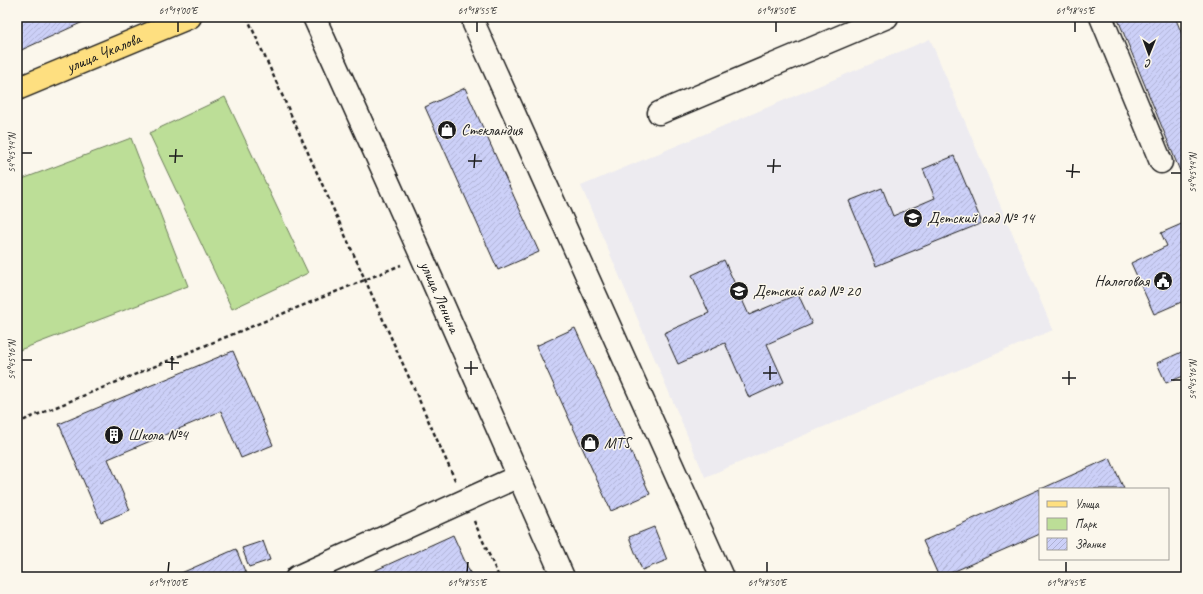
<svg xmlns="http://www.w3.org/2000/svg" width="1203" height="594" font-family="Caveat,sans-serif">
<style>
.built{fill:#edebf0}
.park{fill:#bcde97;stroke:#6c7d5a}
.building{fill:url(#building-hatch);stroke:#1c1c1c}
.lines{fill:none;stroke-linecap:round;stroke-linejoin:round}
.minor-casing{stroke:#1c1c1c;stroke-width:25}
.major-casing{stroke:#1c1c1c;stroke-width:25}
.path{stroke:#1c1c1c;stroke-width:2.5;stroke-dasharray:4 3;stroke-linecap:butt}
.minor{stroke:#fbf7ec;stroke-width:22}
.major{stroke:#fedf80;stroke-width:22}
.ticks{fill:none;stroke:#1c1c1c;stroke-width:1.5}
.labels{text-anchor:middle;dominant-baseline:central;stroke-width:3;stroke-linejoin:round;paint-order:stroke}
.street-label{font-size:16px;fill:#1c1c1c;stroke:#fbf7ec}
.poi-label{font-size:16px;fill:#1c1c1c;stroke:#fbf7ec;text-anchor:start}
.neatline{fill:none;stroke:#1c1c1c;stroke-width:1.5}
.ticks-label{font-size:10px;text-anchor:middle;fill:#1c1c1c}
</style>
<defs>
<pattern id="building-hatch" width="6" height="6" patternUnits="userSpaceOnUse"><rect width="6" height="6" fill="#ccd0f8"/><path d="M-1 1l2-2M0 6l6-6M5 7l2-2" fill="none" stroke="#afb2d4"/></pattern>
</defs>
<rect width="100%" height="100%" fill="#fbf7ec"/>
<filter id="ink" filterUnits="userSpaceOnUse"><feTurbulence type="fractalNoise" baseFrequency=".025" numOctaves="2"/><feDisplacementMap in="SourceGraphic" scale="8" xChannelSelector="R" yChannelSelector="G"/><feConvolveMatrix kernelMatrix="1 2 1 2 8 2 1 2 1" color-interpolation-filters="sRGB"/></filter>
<g filter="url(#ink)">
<path class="built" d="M 930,39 L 1053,330 L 705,477 L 581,186 Z"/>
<path class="park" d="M 225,97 L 308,273 L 232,309 L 149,133 Z
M 131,138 L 188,286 L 17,351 L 17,181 Z"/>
<path class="building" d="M 17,17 L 94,17 L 17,52 Z
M 1117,17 L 1175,17 L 1186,44 L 1186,169 L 1180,171 Z
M 465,88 L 539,252 L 498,270 L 425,107 Z
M 954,156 L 982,223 L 876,266 L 849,201 L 882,188 L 893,216 L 935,198 L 923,169 Z
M 1186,222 L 1186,300 L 1154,314 L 1131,263 L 1167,246 L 1161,233 Z
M 724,260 L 749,315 L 798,294 L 812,324 L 767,344 L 784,382 L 749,398 L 725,343 L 678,364 L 664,333 L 709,313 L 692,275 Z
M 575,328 L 650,494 L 611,511 L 536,346 Z
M 1186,350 L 1186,375 L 1166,383 L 1157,363 Z
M 233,351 L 273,445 L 241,458 L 221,411 L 108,459 L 130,510 L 101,522 L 59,424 Z
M 1110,458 L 1124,489 L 1041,489 Z
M 1040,489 L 1040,534 L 941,577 L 939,577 L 923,541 Z
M 654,527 L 667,560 L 642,570 L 629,537 Z
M 453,535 L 472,577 L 365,577 L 365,575 Z
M 263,541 L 270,560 L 249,567 L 242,548 Z
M 236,549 L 246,574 L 240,577 L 180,577 L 179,574 Z"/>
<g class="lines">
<defs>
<g id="minor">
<path id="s1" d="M 314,17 L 422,257 L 563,577"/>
<path d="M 1101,17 L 1161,162"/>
<path d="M 474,24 L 722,577"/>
<path d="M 659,113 L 887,17"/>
<path d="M 297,577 L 519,476"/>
</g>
<g id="major">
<path id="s2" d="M 17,89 L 190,17"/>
</g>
</defs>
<use href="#minor" class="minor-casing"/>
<use href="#major" class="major-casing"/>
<path class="path" d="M 247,17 L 456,482
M 17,423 L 401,265
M 474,521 L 499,577"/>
<use href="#minor" class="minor"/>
<use href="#major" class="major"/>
</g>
</g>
<path class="ticks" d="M 178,32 L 178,22M 477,32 L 477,22M 776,32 L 776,22M 1075,32 L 1075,22M 22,153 L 32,153M 169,156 L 183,156M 468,161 L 482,161M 175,163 L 176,149M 767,166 L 781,166M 474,168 L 475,154M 1066,171 L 1080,172M 773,173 L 774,159M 1171,173 L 1181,173M 1072,178 L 1073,164M 22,360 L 32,360M 165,362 L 179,363M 464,368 L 478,368M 172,370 L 172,356M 763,373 L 777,373M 471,375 L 471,361M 1062,378 L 1076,378M 770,380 L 770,366M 1171,380 L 1181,380M 1069,385 L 1069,371M 168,572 L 169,562M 467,572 L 468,562M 767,572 L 767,562M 1066,572 L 1066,562"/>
<defs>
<symbol id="shop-disc" viewBox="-11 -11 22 22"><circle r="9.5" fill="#1c1c1c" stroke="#fbf7ec"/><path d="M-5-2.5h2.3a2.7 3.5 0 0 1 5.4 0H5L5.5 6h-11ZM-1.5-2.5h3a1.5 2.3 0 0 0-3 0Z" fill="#fff"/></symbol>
<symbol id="school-disc" viewBox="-11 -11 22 22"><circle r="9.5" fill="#1c1c1c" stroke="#fbf7ec"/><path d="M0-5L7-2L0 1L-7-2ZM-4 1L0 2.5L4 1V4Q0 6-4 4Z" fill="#fff"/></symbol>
<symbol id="civic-disc" viewBox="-11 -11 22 22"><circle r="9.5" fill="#1c1c1c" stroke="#fbf7ec"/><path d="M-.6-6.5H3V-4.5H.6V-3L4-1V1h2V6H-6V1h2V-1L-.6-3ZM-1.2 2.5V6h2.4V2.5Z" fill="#fff"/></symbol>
<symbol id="building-disc" viewBox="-11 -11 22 22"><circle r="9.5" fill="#1c1c1c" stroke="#fbf7ec"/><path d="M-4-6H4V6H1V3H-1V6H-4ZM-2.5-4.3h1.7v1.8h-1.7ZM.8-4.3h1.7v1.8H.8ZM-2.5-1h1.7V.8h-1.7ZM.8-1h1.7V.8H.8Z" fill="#fff"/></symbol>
</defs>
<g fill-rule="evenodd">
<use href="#shop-disc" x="436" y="119" width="22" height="22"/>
<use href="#school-disc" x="902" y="207" width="22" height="22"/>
<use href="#civic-disc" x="1152" y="270" width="22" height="22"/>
<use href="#school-disc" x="728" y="280" width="22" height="22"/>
<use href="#building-disc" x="103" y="424" width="22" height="22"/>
<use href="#shop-disc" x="579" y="432" width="22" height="22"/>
</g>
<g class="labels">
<g class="street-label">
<text stroke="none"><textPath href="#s2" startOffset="94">улица Чкалова</textPath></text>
<text stroke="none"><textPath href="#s1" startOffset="307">улица Ленина</textPath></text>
</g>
<g class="poi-label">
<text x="461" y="130">Стекландия</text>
<text x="927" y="218">Детский сад № 14</text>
<text x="1149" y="281" text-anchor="end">Налоговая</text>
<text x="753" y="291">Детский сад № 20</text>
<text x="128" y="435">Школа №4</text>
<text x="604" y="443">MTS</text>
</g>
</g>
<rect width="1203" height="594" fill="none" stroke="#fbf7ec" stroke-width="44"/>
<rect x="1039" y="488" width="130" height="72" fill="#fbf7ec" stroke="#a29f99"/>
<rect x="1047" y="501" width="20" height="6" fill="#fedf80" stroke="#a29f99"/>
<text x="1075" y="508" font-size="12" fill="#1c1c1c">Улица</text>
<rect x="1047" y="518" width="20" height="12" fill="#bcde97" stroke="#a29f99"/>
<text x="1075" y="528" font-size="12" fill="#1c1c1c">Парк</text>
<rect x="1047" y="538" width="20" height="12" fill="url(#building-hatch)" stroke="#a29f99"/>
<text x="1075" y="548" font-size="12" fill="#1c1c1c">Здание</text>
<g transform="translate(1149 54) rotate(181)" stroke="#fbf7ec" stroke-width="3" paint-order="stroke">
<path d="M0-3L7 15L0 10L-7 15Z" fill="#1c1c1c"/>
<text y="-6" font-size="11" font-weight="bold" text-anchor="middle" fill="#1c1c1c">С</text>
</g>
<rect x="22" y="22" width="1159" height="550" class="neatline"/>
<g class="ticks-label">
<text x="178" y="14">61°19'00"E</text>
<text x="477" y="14">61°18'55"E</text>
<text x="776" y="14">61°18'50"E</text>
<text x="1075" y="14">61°18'45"E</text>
<text transform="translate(11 153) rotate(-90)" y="4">54°45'14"N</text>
<text transform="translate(1192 173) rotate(-90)" y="4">54°45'14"N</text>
<text transform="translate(11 360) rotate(-90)" y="4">54°45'16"N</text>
<text transform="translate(1192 380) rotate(-90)" y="4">54°45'16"N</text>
<text x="168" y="586">61°19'00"E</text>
<text x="467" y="586">61°18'55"E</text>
<text x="767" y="586">61°18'50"E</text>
<text x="1066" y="586">61°18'45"E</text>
</g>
</svg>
